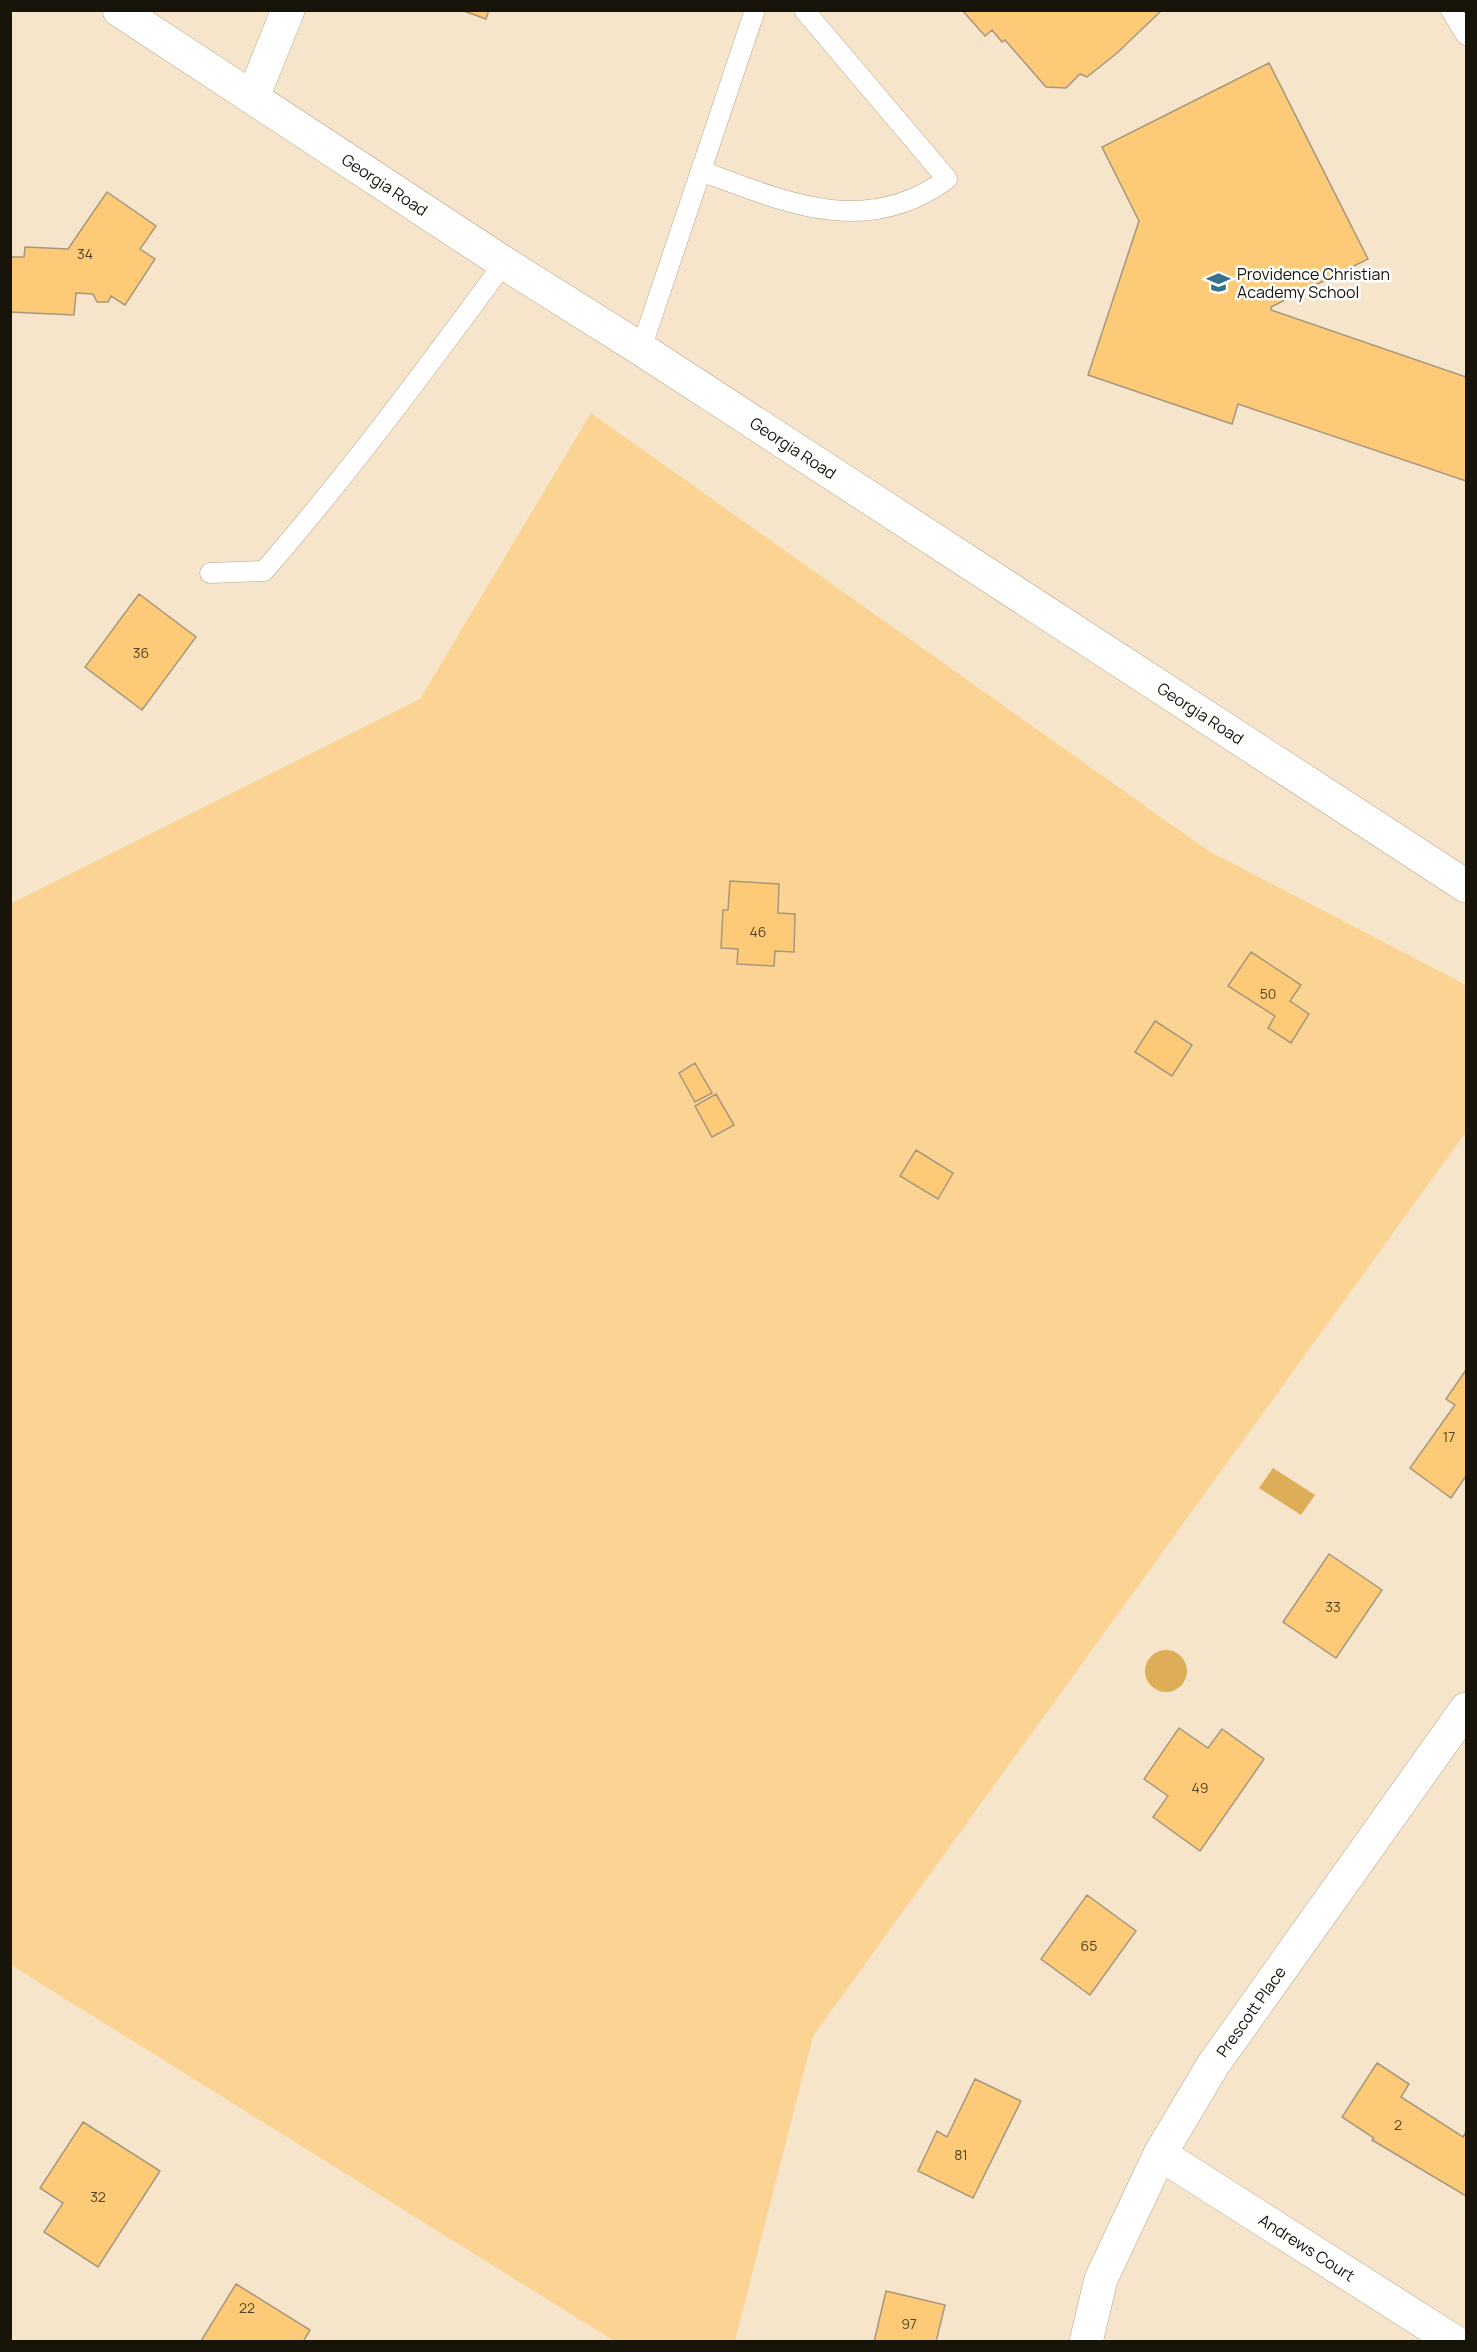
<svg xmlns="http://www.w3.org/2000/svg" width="1477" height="2352" font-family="Manrope,sans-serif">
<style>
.green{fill:#fbd494}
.water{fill:#dead58}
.building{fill:#fdcb77;stroke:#a6977e;stroke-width:1.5}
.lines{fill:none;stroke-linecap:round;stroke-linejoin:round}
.lane-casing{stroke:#b5a58c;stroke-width:21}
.street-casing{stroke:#b5a58c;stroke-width:34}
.lane{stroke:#fff;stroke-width:20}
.street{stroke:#fff;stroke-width:33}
.labels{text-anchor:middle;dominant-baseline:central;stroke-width:5;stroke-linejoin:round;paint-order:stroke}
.number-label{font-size:14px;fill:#524225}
.street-label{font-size:16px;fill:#19140a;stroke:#fff}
.poi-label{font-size:16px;fill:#19140a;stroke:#fff;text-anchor:start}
</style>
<rect width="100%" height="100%" fill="#f6e5cb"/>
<path class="green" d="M 591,413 L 1207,850 L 1466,985 L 1466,1132 L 813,2036 L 735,2341 L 614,2341 L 11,1965 L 10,904 L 420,699 Z"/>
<path class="water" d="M 1273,1468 L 1315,1495 L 1301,1515 L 1259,1488 Z
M1145 1671a21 21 0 1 1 42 0a21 21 0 1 1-42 0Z"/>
<path class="building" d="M 461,10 L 489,10 L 486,19 Z
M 962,10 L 1162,10 L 1117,53 L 1087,77 L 1080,74 L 1066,88 L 1046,87 L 1005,40 L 1002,42 L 992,30 L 985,36 Z
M 1269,63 L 1368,259 L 1271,307 L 1271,310 L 1466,377 L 1466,481 L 1238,404 L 1232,424 L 1088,375 L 1139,221 L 1102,147 Z
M 107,192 L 156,226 L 140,249 L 155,259 L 125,305 L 111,296 L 108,302 L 97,302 L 93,294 L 76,293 L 74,315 L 10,312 L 10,257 L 24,257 L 25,247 L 68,249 Z
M 139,594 L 196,637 L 142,710 L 85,667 Z
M 730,881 L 779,884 L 778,913 L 795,914 L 794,952 L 775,951 L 774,966 L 737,964 L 738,949 L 721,948 L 723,910 L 728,910 Z
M 1251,952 L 1301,985 L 1290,1001 L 1309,1014 L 1291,1043 L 1268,1028 L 1275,1016 L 1228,986 Z
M 1155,1021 L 1192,1045 L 1172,1076 L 1135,1052 Z
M 695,1063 L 712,1093 L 695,1102 L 679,1073 Z
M 716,1094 L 734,1125 L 712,1137 L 695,1106 Z
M 916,1150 L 953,1173 L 938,1199 L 900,1176 Z
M 1466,1370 L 1466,1476 L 1451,1498 L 1410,1468 L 1455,1405 L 1446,1399 Z
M 1329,1554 L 1382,1590 L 1336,1658 L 1283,1622 Z
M 1179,1728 L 1208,1748 L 1222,1729 L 1264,1759 L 1200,1851 L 1153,1817 L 1168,1796 L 1144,1779 Z
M 1087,1895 L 1136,1931 L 1090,1995 L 1041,1959 Z
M 1377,2063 L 1409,2084 L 1401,2097 L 1463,2137 L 1466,2132 L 1466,2196 L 1372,2140 L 1374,2138 L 1342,2117 Z
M 975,2079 L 1021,2101 L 973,2198 L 918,2171 L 937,2131 L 947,2137 Z
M 83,2122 L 160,2171 L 98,2267 L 44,2232 L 63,2203 L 40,2188 Z
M 236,2284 L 310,2330 L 303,2342 L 201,2341 Z
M 886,2291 L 945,2305 L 936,2342 L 874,2342 Z"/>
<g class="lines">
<defs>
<path id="lane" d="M 1451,10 L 1466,35
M 701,171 C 785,202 866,239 947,179 L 804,10
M 641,349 L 755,10
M 210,573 L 264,571 C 349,473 427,368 504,263"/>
<g id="street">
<path id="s1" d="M 119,10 L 504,263 L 641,349 L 1466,886"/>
<path d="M 253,97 L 288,10"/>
<path id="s2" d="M 1160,2154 L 1455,2342"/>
<path id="s3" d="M 1086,2342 L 1101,2279 L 1160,2154 L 1213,2065 L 1466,1709"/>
</g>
</defs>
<use href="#lane" class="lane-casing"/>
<use href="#street" class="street-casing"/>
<use href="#lane" class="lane"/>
<use href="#street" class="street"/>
</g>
<defs>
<symbol id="school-bare" viewBox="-9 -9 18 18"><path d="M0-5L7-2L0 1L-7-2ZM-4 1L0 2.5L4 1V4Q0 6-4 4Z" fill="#38718b" stroke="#fff" stroke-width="2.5" paint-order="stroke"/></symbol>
</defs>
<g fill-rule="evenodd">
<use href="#school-bare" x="1202" y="266" width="33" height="33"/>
</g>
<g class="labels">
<g class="number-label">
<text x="85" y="253">34</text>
<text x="141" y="652">36</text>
<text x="758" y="931">46</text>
<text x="1268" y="993">50</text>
<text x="1449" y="1436">17</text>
<text x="1333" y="1606">33</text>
<text x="1200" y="1787">49</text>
<text x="1089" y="1945">65</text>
<text x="1398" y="2124">2</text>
<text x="961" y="2154">81</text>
<text x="98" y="2196">32</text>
<text x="247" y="2307">22</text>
<text x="909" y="2323">97</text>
</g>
<g class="street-label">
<text stroke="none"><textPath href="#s1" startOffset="318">Georgia Road</textPath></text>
<text stroke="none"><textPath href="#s1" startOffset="804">Georgia Road</textPath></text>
<text stroke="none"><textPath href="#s1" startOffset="1290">Georgia Road</textPath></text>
<text stroke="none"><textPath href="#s3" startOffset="372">Prescott Place</textPath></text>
<text stroke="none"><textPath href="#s2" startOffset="174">Andrews Court</textPath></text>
</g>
<g class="poi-label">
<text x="1237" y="274">Providence Christian<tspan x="1237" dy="18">Academy School</tspan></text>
</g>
</g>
<rect width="1477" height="2352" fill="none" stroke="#19140a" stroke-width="24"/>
</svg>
